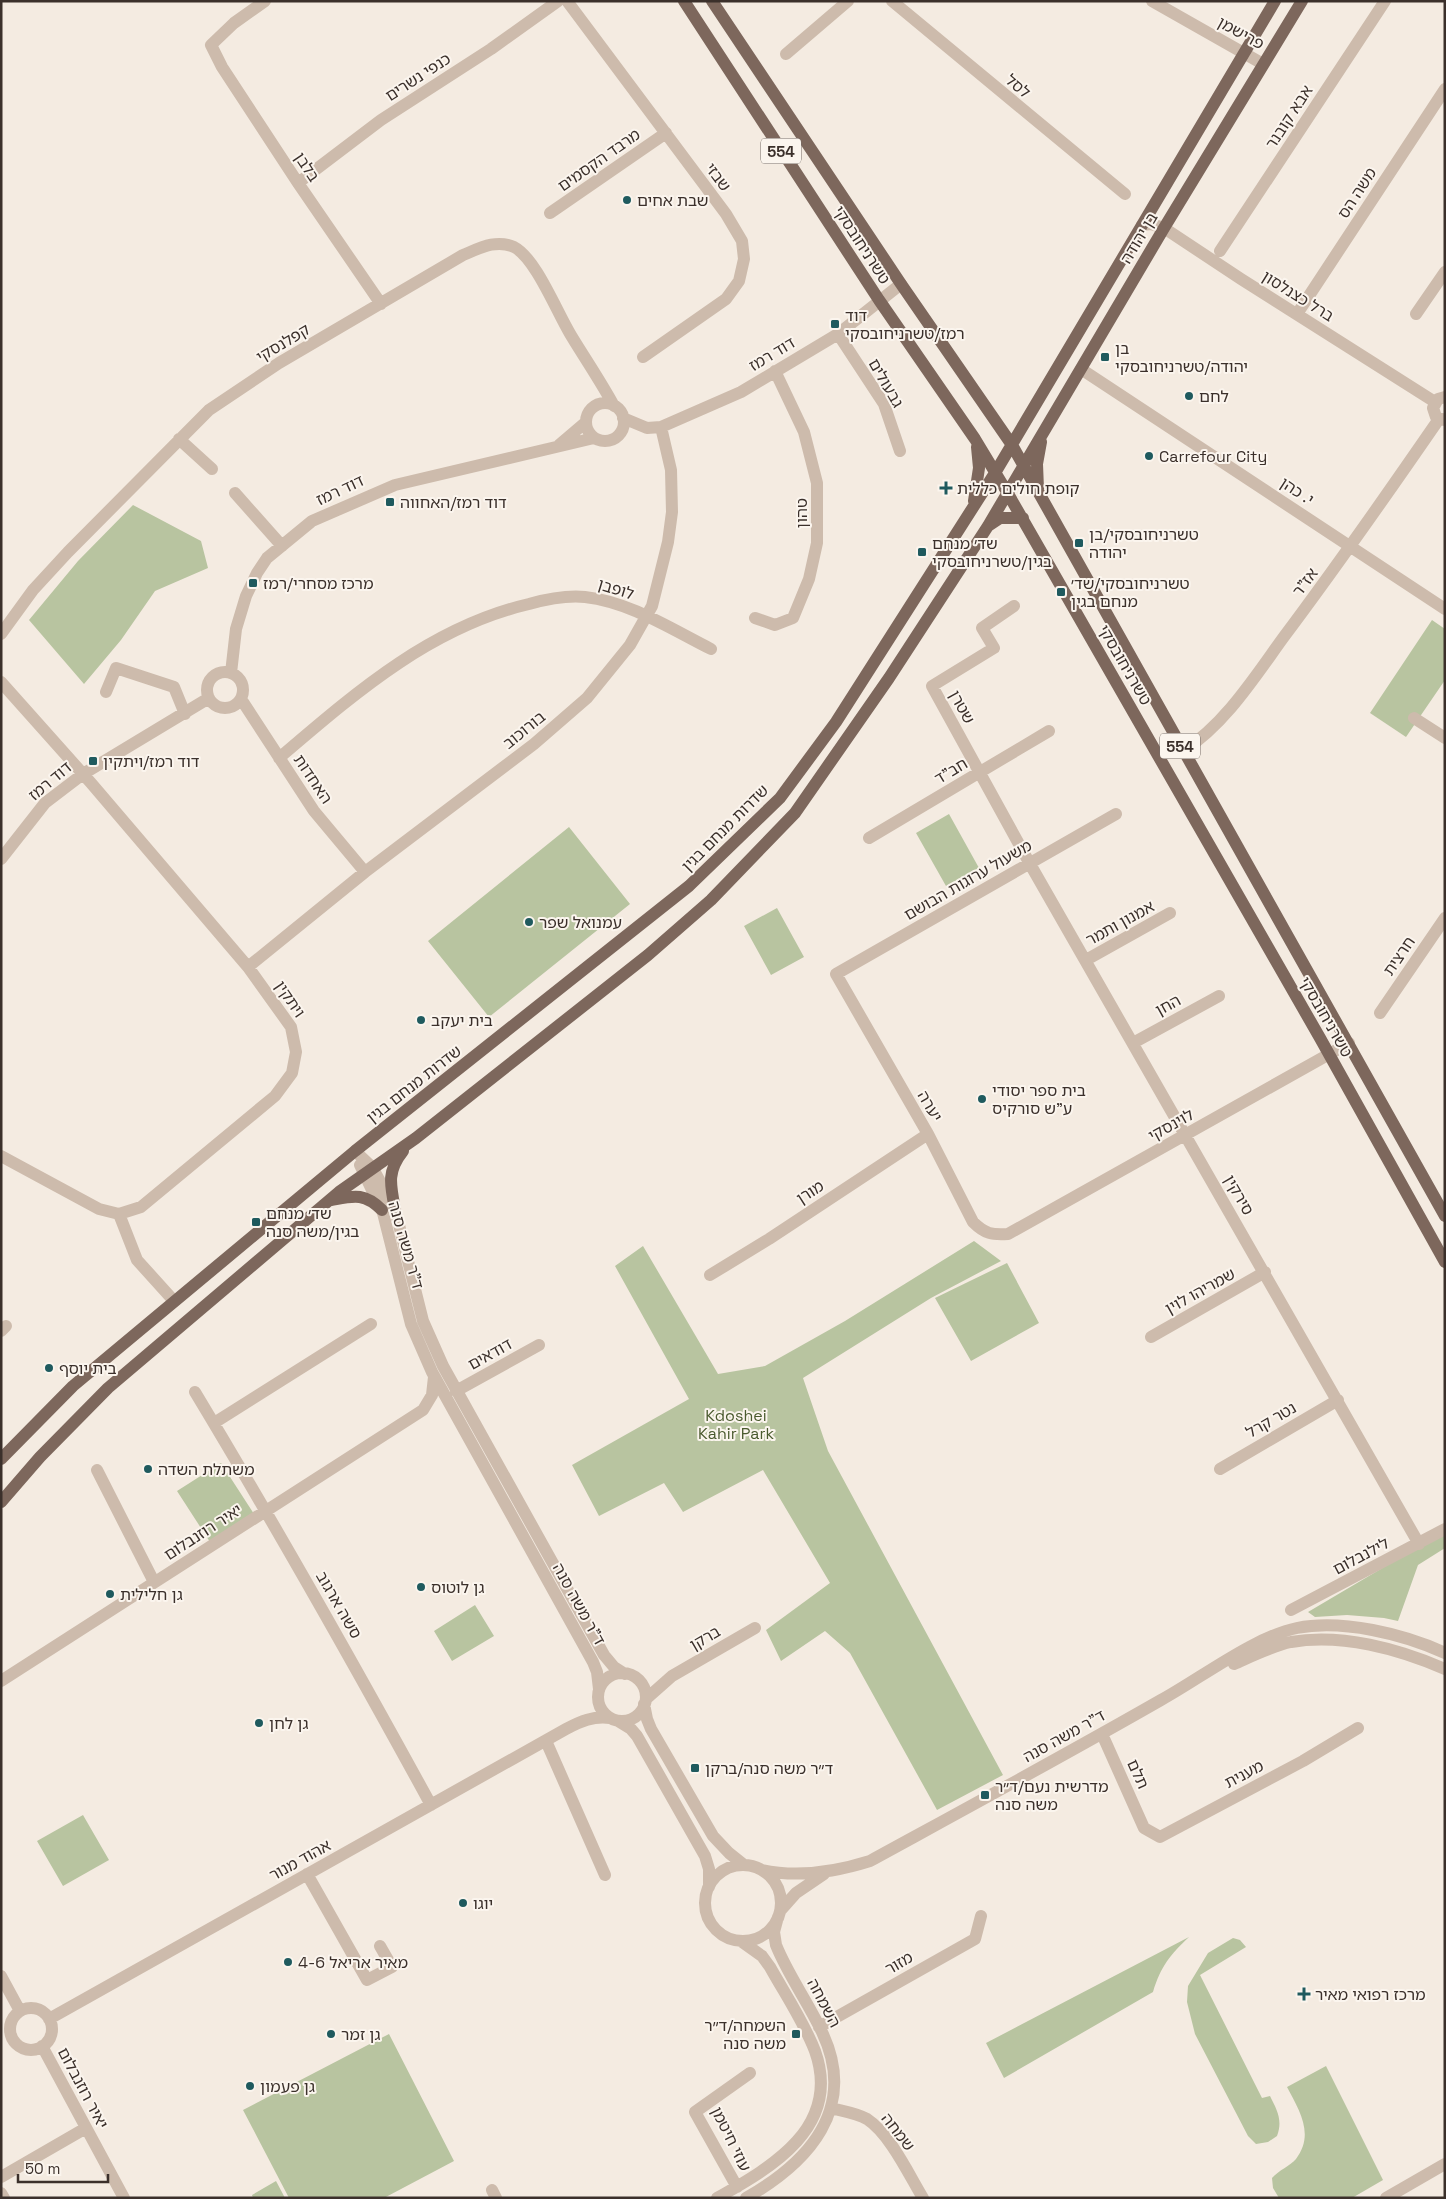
<svg xmlns="http://www.w3.org/2000/svg" width="1446" height="2199" font-family="'Space Grotesk','Noto Sans Hebrew',sans-serif">
<style>
.green{fill:#b8c4a0}
.lines{fill:none;stroke-linecap:round;stroke-linejoin:round}
.minor{stroke:#cdbbac;stroke-width:12}
.major{stroke:#7d675c;stroke-width:12}
.poi-dot{fill:#1f5a5e;stroke:#fbf5ee;stroke-width:2}
.labels{text-anchor:middle;dominant-baseline:central;stroke-width:4;stroke-linejoin:round;paint-order:stroke}
.shield{fill:#fbf5ee;stroke:#756b66;stroke-width:1}
.shield-label{font-size:15px;font-weight:bold;fill:#3b302b}
.street-label{font-size:16px;fill:#3b302b;stroke:#fbf5ee}
.poi-label{font-size:16px;fill:#3b302b;stroke:#fbf5ee;text-anchor:start}
.park-label{font-size:16px;fill:#4a5a2e;stroke:#fbf5ee}
</style>
<rect width="100%" height="100%" fill="#f4ebe1"/>
<path class="green" d="M 133,505 L 201,541 L 208,568 L 155,591 L 121,640 L 84,684 L 29,620 L 78,561 Z
M 1432,620 L 1445,629 L 1445,680 L 1406,737 L 1370,713 Z
M 949,814 L 979,868 L 946,886 L 916,833 Z
M 569,827 L 630,904 L 489,1017 L 428,941 Z
M 777,908 L 804,957 L 771,975 L 744,926 Z
M 974,1241 L 1001,1261 L 931,1298 L 803,1378 L 828,1451 L 1003,1775 L 937,1810 L 850,1653 L 825,1631 L 781,1661 L 766,1630 L 830,1583 L 763,1470 L 683,1512 L 664,1483 L 599,1516 L 572,1465 L 689,1399 L 615,1266 L 643,1246 L 718,1374 L 765,1366 L 845,1321 Z
M 1007,1263 L 1039,1323 L 971,1361 L 935,1298 Z
M 221,1463 L 254,1514 L 210,1542 L 177,1491 Z
M 1445,1531 L 1445,1548 L 1418,1565 L 1398,1621 L 1384,1618 L 1347,1615 L 1315,1617 L 1308,1612 Z
M 475,1605 L 494,1636 L 452,1661 L 434,1631 Z
M 83,1815 L 109,1860 L 63,1886 L 37,1841 Z
M 1189,1937 C 1170,1955 1161,1966 1153,1992 L 1004,2078 L 986,2043 Z
M 1233,1938 L 1240,1940 L 1246,1947 L 1200,1975 L 1262,2098 L 1270,2096 C 1277,2110 1283,2120 1277,2136 L 1268,2142 L 1256,2144 L 1248,2136 L 1195,2034 L 1187,2002 L 1188,1986 L 1208,1953 Z
M 389,2034 L 454,2161 L 384,2198 L 289,2198 L 243,2110 Z
M 1326,2066 L 1383,2180 L 1352,2198 L 1279,2198 L 1273,2188 L 1272,2178 C 1279,2170 1290,2166 1296,2159 C 1315,2134 1299,2110 1287,2087 Z
M 276,2181 L 285,2198 L 253,2198 L 252,2195 Z"/>
<g class="lines">
<path class="minor" d="M 265,1 L 234,23 L 211,45 L 222,67 L 298,183 L 381,304
M 567,1 L 726,214 L 742,241 L 744,259 L 739,281 L 726,299 L 643,357
M 892,1 L 1125,194
M 1152,1 L 1263,64
M 786,54 L 848,1
M 298,183 L 381,120 L 491,49 L 558,1
M 550,213 L 666,133
M 1142,225 L 1151,224 L 1164,228 L 1241,279 L 1435,402
M 1220,251 L 1385,1
M 1297,314 L 1445,89
M 1416,314 L 1445,272
M 838,334 L 884,404 L 900,451
M 1081,369 L 1445,609
M 1445,397 L 1438,399 L 1433,408 L 1436,417 L 1445,420
M586 422a19 19 0 1 1 38 0a19 19 0 1 1-38 0Z
M 623,418 L 647,428 L 661,427 L 741,392 L 838,334 L 901,284
M 179,439 L 212,469
M 559,445 L 586,422
M 235,493 L 282,546
M 1014,606 L 982,628 L 994,648 L 932,686 L 1030,864 L 1419,1544
M 755,618 L 775,625 L 793,618 L 809,579 L 817,543 L 817,483 L 804,432 L 775,371
M 1,634 L 33,590 L 68,552 L 209,410 L 279,363 L 463,255 C 480,248 496,239 514,247 C 536,258 558,315 572,337 C 586,360 601,382 614,406
M207 690a18 18 0 1 1 36 0a18 18 0 1 1-36 0Z
M 231,673 L 236,629 L 246,596 L 257,573 L 267,558 L 312,521 L 395,485 L 594,438
M 1,682 L 91,783 L 248,967 L 291,1027 L 296,1052 L 292,1073 L 275,1096 L 141,1207 L 119,1214 L 99,1209 L 1,1156
M 106,692 L 116,668 L 174,687 L 185,714
M 241,699 L 314,811 L 365,872
M 1414,718 L 1445,738
M 1183,751 C 1225,724 1254,678 1283,638 C 1337,566 1388,493 1439,419
M 279,758 C 354,694 430,627 529,604 C 547,599 565,595 585,597 C 630,602 671,629 711,649
M 1116,814 L 836,974 L 928,1134 L 973,1222 C 985,1234 992,1235 1008,1234 L 1349,1043
M 869,838 L 1049,731
M 1,859 L 45,803 L 83,774 L 209,698
M 1086,960 L 1170,913
M 248,967 L 365,872 L 534,744 L 587,698 L 630,645 L 652,606 L 668,542 L 672,512 L 671,470 L 661,427
M 1380,1013 L 1445,918
M 1133,1043 L 1219,996
M 355,1151 L 372,1167 L 395,1209 L 423,1321 L 443,1366 L 604,1655 L 614,1667 L 625,1674
M 360,1165 L 383,1213 L 411,1324 L 432,1372 L 593,1662 L 597,1672 L 599,1689
M 119,1214 L 137,1260 L 174,1301
M 710,1275 L 769,1239 L 928,1134
M 1,1331 L 6,1326
M 1151,1337 L 1265,1272
M 456,1391 L 539,1345
M 195,1392 C 277,1528 355,1666 431,1805
M 214,1423 L 371,1324
M 1220,1469 L 1338,1400
M 97,1470 L 154,1582
M 1291,1610 L 1445,1529
M 1234,1664 C 1252,1656 1272,1646 1291,1642 C 1341,1633 1399,1649 1445,1669
M598 1697a24 24 0 1 1 48 0a24 24 0 1 1-48 0Z
M 1,1681 L 423,1410 L 432,1395 L 434,1377
M 646,1699 L 672,1676 L 755,1628
M 644,1704 L 647,1719 L 651,1729 L 713,1836 L 729,1853 L 744,1865
M 618,1721 L 631,1729 L 637,1736 L 705,1856 L 709,1869 L 709,1887
M 1102,1734 L 1144,1828 L 1160,1837 L 1303,1761 L 1358,1728
M 546,1741 L 605,1875
M705 1903a38 38 0 1 1 76 0a38 38 0 1 1-76 0Z
M 762,1870 C 798,1878 835,1872 870,1861 C 967,1808 1065,1755 1161,1700 C 1201,1678 1254,1637 1297,1628 C 1342,1619 1404,1634 1445,1653
M 307,1874 L 367,1980 L 392,1967 L 380,1946
M 780,1911 L 796,1893 L 824,1874
M 1,1976 L 20,2011
M10 2029a21 21 0 1 1 42 0a21 21 0 1 1-42 0Z
M 49,2019 L 566,1729 C 581,1721 593,1716 610,1718
M 819,2027 L 975,1939 L 981,1916
M 42,2046 L 124,2198
M 831,2108 C 842,2111 857,2113 867,2119 C 890,2134 909,2175 923,2198
M 1,2177 L 86,2128
M 737,2187 L 695,2112 L 750,2073
M 492,2190 L 496,2198
M 1,2193 L 4,2198
M 717,2198 C 772,2167 842,2127 815,2051 C 804,2022 785,1994 770,1967 L 762,1956 L 741,1941
M 746,2198 C 809,2162 858,2108 822,2032 C 808,2002 788,1975 776,1945 L 774,1932 L 778,1917
M 1386,2198 L 1445,2164"/>
<path class="major" d="M 684,1 L 879,300 L 975,439 L 1007,492 L 1320,1038 L 1445,1262
M 712,1 L 901,284 L 1012,445 L 1445,1216
M 1038,489 L 1037,464 L 1041,442
M 974,501 L 979,468 L 977,447
M 988,526 L 1000,518 L 1023,518
M 331,1200 C 353,1196 364,1192 382,1210
M 395,1209 C 390,1184 387,1171 403,1151
M 1,1459 L 73,1386 L 355,1151 L 689,886 L 780,798 L 836,722 L 995,473 L 1275,1
M 1,1502 L 40,1457 L 108,1388 L 339,1192 L 416,1138 L 648,955 L 711,900 L 795,813 L 889,678 L 988,526 L 1164,228 L 1302,1"/>
</g>
<g class="poi-dot">
<circle cx="627" cy="200" r="5"/>
<rect x="830" y="319" width="10" height="10" rx="2.5"/>
<rect x="1100" y="352" width="10" height="10" rx="2.5"/>
<circle cx="1189" cy="396" r="5"/>
<circle cx="1149" cy="456" r="5"/>
<path d="M943.5 480.5h5v5h5v5h-5v5h-5v-5h-5v-5h5z"/>
<rect x="385" y="497" width="10" height="10" rx="2.5"/>
<rect x="1074" y="538" width="10" height="10" rx="2.5"/>
<rect x="917" y="547" width="10" height="10" rx="2.5"/>
<rect x="248" y="578" width="10" height="10" rx="2.5"/>
<rect x="1056" y="587" width="10" height="10" rx="2.5"/>
<rect x="88" y="756" width="10" height="10" rx="2.5"/>
<circle cx="529" cy="922" r="5"/>
<circle cx="421" cy="1020" r="5"/>
<circle cx="982" cy="1099" r="5"/>
<rect x="251" y="1217" width="10" height="10" rx="2.5"/>
<circle cx="49" cy="1368" r="5"/>
<circle cx="148" cy="1469" r="5"/>
<circle cx="421" cy="1587" r="5"/>
<circle cx="110" cy="1594" r="5"/>
<circle cx="259" cy="1723" r="5"/>
<rect x="690" y="1763" width="10" height="10" rx="2.5"/>
<rect x="980" y="1790" width="10" height="10" rx="2.5"/>
<circle cx="463" cy="1903" r="5"/>
<circle cx="288" cy="1962" r="5"/>
<path d="M1301.5 1986.5h5v5h5v5h-5v5h-5v-5h-5v-5h5z"/>
<circle cx="331" cy="2034" r="5"/>
<rect x="791" y="2029" width="10" height="10" rx="2.5"/>
<circle cx="250" cy="2086" r="5"/>
</g>
<g class="labels">
<g class="shield">
<rect x="761" y="138.5" width="40" height="25" rx="4"/>
<rect x="1160" y="733.5" width="40" height="25" rx="4"/>
</g>
<g class="shield-label">
<text x="781" y="151">554</text>
<text x="1180" y="746">554</text>
</g>
<g class="street-label">
<text transform="translate(1241 33) rotate(29)">פרישמן</text>
<text transform="translate(418 77) rotate(-33)">כנפי נשרים</text>
<text transform="translate(1018 86) rotate(40)">לסל</text>
<text transform="translate(1289 117) rotate(-57)">אבא קובנר</text>
<text transform="translate(599 160) rotate(-35)">מרבד הקסמים</text>
<text transform="translate(307 167) rotate(56)">בלבן</text>
<text transform="translate(718 177) rotate(53)">שבזי</text>
<text transform="translate(1357 193) rotate(-57)">משה הס</text>
<text transform="translate(1139 238) rotate(-59)">בן יהודה</text>
<text transform="translate(862 245) rotate(57)">טשרניחובסקי</text>
<text transform="translate(1298 296) rotate(32)">ברל כצנלסון</text>
<text transform="translate(283 343) rotate(-31)">קפלנסקי</text>
<text transform="translate(772 354) rotate(-31)">דוד רמז</text>
<text transform="translate(886 383) rotate(60)">גבעולים</text>
<text transform="translate(340 490) rotate(-25)">דוד רמז</text>
<text transform="translate(1297 491) rotate(33)">י. כהן</text>
<text transform="translate(801 513) rotate(-90)">טהון</text>
<text transform="translate(1305 582) rotate(-53)">אז"ר</text>
<text transform="translate(616 589) rotate(17)">לופבן</text>
<text transform="translate(1125 665) rotate(60)">טשרניחובסקי</text>
<text transform="translate(962 707) rotate(61)">שטרן</text>
<text transform="translate(524 730) rotate(-39)">בורוכוב</text>
<text transform="translate(951 771) rotate(-31)">חב"ד</text>
<text transform="translate(313 779) rotate(56)">האחדות</text>
<text transform="translate(50 781) rotate(-40)">דוד רמז</text>
<text transform="translate(725 828) rotate(-45)">שדרות מנחם בגין</text>
<text transform="translate(968 880) rotate(-30)">משעול ערוגות הבושם</text>
<text transform="translate(1120 923) rotate(-29)">אמנון ותמר</text>
<text transform="translate(1399 956) rotate(-56)">חרצית</text>
<text transform="translate(290 999) rotate(56)">ויתקין</text>
<text transform="translate(1168 1005) rotate(-29)">החן</text>
<text transform="translate(1326 1017) rotate(60)">טשרניחובסקי</text>
<text transform="translate(414 1084) rotate(-38)">שדרות מנחם בגין</text>
<text transform="translate(930 1106) rotate(60)">יערה</text>
<text transform="translate(1171 1125) rotate(-29)">לוינסקי</text>
<text transform="translate(810 1192) rotate(-33)">מורן</text>
<text transform="translate(1239 1195) rotate(60)">סירקין</text>
<text transform="translate(406 1245) rotate(74)">ד"ר משה סנה</text>
<text transform="translate(1200 1291) rotate(-29)">שמריהו לוין</text>
<text transform="translate(490 1354) rotate(-29)">דודאים</text>
<text transform="translate(1271 1420) rotate(-30)">נטר קרל</text>
<text transform="translate(203 1532) rotate(-33)">יאיר רוזנבלום</text>
<text transform="translate(1361 1556) rotate(-28)">לילנבלום</text>
<text transform="translate(579 1604) rotate(61)">ד"ר משה סנה</text>
<text transform="translate(339 1605) rotate(60)">סשה ארגוב</text>
<text transform="translate(705 1638) rotate(-30)">ברקן</text>
<text transform="translate(1064 1736) rotate(-29)">ד"ר משה סנה</text>
<text transform="translate(1138 1774) rotate(66)">תלם</text>
<text transform="translate(1244 1774) rotate(-28)">מענית</text>
<text transform="translate(300 1860) rotate(-29)">אהוד מנור</text>
<text transform="translate(899 1963) rotate(-30)">מזור</text>
<text transform="translate(824 2003) rotate(62)">השמחה</text>
<text transform="translate(83 2088) rotate(62)">יאיר רוזנבלום</text>
<text transform="translate(898 2132) rotate(52)">שמחה</text>
<text transform="translate(731 2139) rotate(64)">עוזי חיטמן</text>
</g>
<g class="poi-label">
<text x="637" y="200">שבת אחים</text>
<text x="845" y="315">דוד<tspan x="845" dy="18">רמז/טשרניחובסקי</tspan></text>
<text x="1115" y="348">בן<tspan x="1115" dy="18">יהודה/טשרניחובסקי</tspan></text>
<text x="1199" y="396">לחם</text>
<text x="1159" y="456">Carrefour City</text>
<text x="957" y="488">קופת חולים כללית</text>
<text x="400" y="502">דוד רמז/האחווה</text>
<text x="1089" y="534">טשרניחובסקי/בן<tspan x="1089" dy="18">יהודה</tspan></text>
<text x="932" y="543">שד׳ מנחם<tspan x="932" dy="18">בגין/טשרניחובסקי</tspan></text>
<text x="263" y="583">מרכז מסחרי/רמז</text>
<text x="1071" y="583">טשרניחובסקי/שד׳<tspan x="1071" dy="18">מנחם בגין</tspan></text>
<text x="103" y="761">דוד רמז/ויתקין</text>
<text x="539" y="922">עמנואל שפר</text>
<text x="431" y="1020">בית יעקב</text>
<text x="992" y="1090">בית ספר יסודי<tspan x="992" dy="18">ע"ש סורקיס</tspan></text>
<text x="266" y="1213">שד׳ מנחם<tspan x="266" dy="18">בגין/משה סנה</tspan></text>
<text x="59" y="1368">בית יוסף</text>
<text x="158" y="1469">משתלת השדה</text>
<text x="431" y="1587">גן לוטוס</text>
<text x="120" y="1594">גן חלילית</text>
<text x="269" y="1723">גן לחן</text>
<text x="705" y="1768">ד״ר משה סנה/ברקן</text>
<text x="995" y="1786">מדרשית נעם/ד״ר<tspan x="995" dy="18">משה סנה</tspan></text>
<text x="473" y="1903">יוגו</text>
<text x="298" y="1962">מאיר אריאל 4-6</text>
<text x="1315" y="1994">מרכז רפואי מאיר</text>
<text x="786" y="2025" text-anchor="end">השמחה/ד״ר<tspan x="786" dy="18">משה סנה</tspan></text>
<text x="341" y="2034">גן זמר</text>
<text x="260" y="2086">גן פעמון</text>
</g>
<g class="park-label">
<text x="736" y="1415">Kdoshei<tspan x="736" dy="18">Kahir Park</tspan></text>
</g>
</g>
<rect width="1446" height="2199" fill="none" stroke="#3b302b" stroke-width="5"/>
<path d="M18 2174v8h90v-8" fill="none" stroke="#3b302b" stroke-width="2.5"/>
<text x="25" y="2174" font-size="15" fill="#3b302b" stroke="#fbf5ee" stroke-width="4" paint-order="stroke">50 m</text>
</svg>
